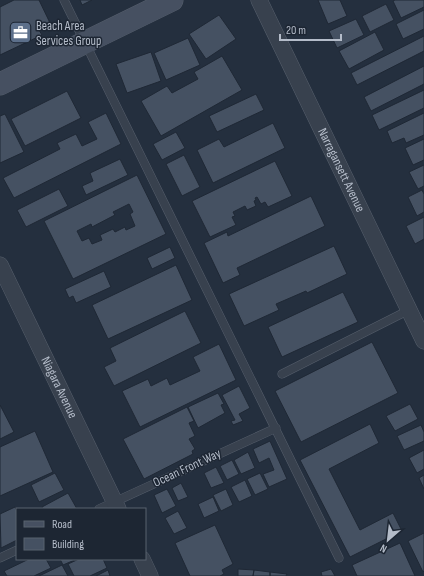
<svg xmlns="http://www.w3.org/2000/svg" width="424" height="576" font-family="'Sofia Sans Condensed',sans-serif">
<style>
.building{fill:#455162;stroke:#1f2835;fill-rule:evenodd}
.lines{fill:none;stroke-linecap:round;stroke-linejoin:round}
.lane-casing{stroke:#565f6c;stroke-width:9}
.street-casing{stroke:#565f6c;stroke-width:17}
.secondary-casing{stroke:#565f6c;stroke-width:23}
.lane{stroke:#38414e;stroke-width:8}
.street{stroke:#38414e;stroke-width:16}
.secondary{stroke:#465061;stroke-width:22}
.labels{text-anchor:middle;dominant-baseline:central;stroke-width:3;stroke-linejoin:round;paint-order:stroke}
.poi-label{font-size:13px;fill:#b4bcc9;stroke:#1d2633;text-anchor:start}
.street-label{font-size:13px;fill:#b4bcc9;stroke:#1d2633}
</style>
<rect width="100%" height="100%" fill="#242f3e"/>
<path class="building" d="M 14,0 L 39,0 L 51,25 L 39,30 L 42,35 L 0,55 L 0,7 Z
M 80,0 L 92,0 L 82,5 Z
M 318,0 L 340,0 L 347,16 L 328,24 Z
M 395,0 L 424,0 L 424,7 L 401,18 L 393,1 Z
M 386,4 L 394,20 L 370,32 L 362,16 Z
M 424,10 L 424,29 L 403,39 L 396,24 Z
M 219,15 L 236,39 L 206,59 L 189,34 Z
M 356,19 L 364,35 L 337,48 L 329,31 Z
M 375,32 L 384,50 L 349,69 L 339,51 Z
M 424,36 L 424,51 L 357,85 L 351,73 Z
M 188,38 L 200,65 L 166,80 L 154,53 Z
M 151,52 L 161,81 L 127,93 L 116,64 Z
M 222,56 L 242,90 L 161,136 L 141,101 L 167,86 L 172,93 L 198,79 L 194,72 Z
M 424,66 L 424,84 L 371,111 L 364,97 Z
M 424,90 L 424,108 L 379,130 L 372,115 Z
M 67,91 L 81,118 L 25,146 L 11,119 Z
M 256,94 L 264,110 L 217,132 L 209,116 Z
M 106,113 L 121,144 L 14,198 L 3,178 L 60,149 L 57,143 L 76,134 L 82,146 L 97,139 L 88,122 Z
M 424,113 L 424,135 L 406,143 L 404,138 L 392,143 L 387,131 Z
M 5,114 L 24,152 L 0,163 L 0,116 Z
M 273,123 L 285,148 L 213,183 L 197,150 L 219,139 L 224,147 Z
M 176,132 L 185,148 L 162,160 L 153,144 Z
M 424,139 L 424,160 L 413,165 L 405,148 Z
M 184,155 L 200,187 L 182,196 L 166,164 Z
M 120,159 L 128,175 L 86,195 L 82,186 L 93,181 L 90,173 Z
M 275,161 L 292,196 L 268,207 L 265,202 L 261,204 L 257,197 L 255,198 L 256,200 L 254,201 L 256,206 L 247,210 L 245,206 L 233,212 L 235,216 L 232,217 L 236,225 L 210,237 L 192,201 Z
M 424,165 L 424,186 L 418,189 L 409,172 Z
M 137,175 L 166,234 L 73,279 L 44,221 ZM 129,204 L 133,212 L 130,214 L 135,226 L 126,230 L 125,227 L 115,232 L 113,229 L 100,235 L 102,240 L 92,244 L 89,238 L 82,241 L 77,231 L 91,224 L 92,227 L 115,215 L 113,212 Z
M 59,189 L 68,206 L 26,227 L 17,210 Z
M 422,190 L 424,194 L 424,212 L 417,216 L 408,197 Z
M 311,196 L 325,226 L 237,268 L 240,275 L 223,283 L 204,243 L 227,232 L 228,236 Z
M 424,217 L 424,239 L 415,244 L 406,226 Z
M 334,246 L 347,274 L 307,293 L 306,291 L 276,304 L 279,310 L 244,326 L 229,294 Z
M 170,247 L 175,258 L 152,269 L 147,258 Z
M 176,265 L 192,300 L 108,339 L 92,305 Z
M 104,271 L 111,287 L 76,303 L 73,296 L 69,298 L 65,289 Z
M 343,292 L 358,322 L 282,357 L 268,327 Z
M 185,311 L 201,343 L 114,386 L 104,367 L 116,361 L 110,348 Z
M 372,342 L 398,393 L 301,442 L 275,391 Z
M 219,344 L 236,380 L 140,427 L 122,391 L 148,379 L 151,386 L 167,378 L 170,385 L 200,371 L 193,357 Z
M 239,386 L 250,408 L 239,414 L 243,421 L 233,425 L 231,421 L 235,420 L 222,395 Z
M 218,393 L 224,404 L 221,405 L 225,413 L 198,428 L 188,407 Z
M 410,404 L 418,419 L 395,431 L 386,416 Z
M 0,405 L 14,432 L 0,439 Z
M 187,407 L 194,421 L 189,423 L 195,436 L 189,439 L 195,449 L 192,451 L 193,454 L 144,479 L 123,439 Z
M 370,424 L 379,443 L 329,469 L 360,530 L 393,513 L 402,531 L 350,557 L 300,460 Z
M 421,425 L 424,432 L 424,441 L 404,450 L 397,436 Z
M 35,431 L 53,472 L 0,496 L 0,447 Z
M 270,441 L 287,479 L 269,487 L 263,474 L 274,470 L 269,458 L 259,463 L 253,449 Z
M 424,450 L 424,469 L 417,473 L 409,458 Z
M 248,452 L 255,468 L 241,474 L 234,460 Z
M 232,460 L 239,474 L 227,480 L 220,466 Z
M 216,467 L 224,483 L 211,488 L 204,473 Z
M 55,473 L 64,490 L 39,502 L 31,485 Z
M 260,473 L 268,489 L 255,495 L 247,479 Z
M 424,475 L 424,489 L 419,478 Z
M 245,480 L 252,496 L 239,502 L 231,487 Z
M 181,483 L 188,497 L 178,501 L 172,488 Z
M 167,489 L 176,506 L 162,513 L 154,495 Z
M 226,489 L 233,505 L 221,511 L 213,495 Z
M 68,493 L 77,509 L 43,509 L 42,507 Z
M 213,497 L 219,511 L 204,518 L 198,504 Z
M 15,507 L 17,511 L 17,540 L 1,548 L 0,514 Z
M 178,511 L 187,528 L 174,534 L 165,518 Z
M 215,525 L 233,564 L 222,570 L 224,574 L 220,576 L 190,576 L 175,543 Z
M 424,533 L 424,571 L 423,572 L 408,541 Z
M 400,543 L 415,576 L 357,576 L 352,565 Z
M 29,559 L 46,559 L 51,568 L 34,576 L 7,576 L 4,571 Z
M 60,559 L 77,559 L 63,565 Z
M 79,559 L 103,559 L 107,568 L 90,576 L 74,576 L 68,564 Z
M 62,565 L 68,576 L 39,576 Z
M 238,569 L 254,570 L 253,576 L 238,576 Z
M 331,569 L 335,576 L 322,576 L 321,572 Z
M 108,570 L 110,576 L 96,576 Z
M 254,570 L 270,572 L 270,576 L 253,576 Z
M 270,572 L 287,574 L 286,576 L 270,576 Z"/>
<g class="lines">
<defs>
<path id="lane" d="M 64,0 L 339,558
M 282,374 L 409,310
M 99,509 L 276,428
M 0,558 L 17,550"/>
<g id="street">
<path id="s1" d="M 259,0 L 424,341"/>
<path id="s2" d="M 0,265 L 118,509"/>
<path d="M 142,559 L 150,576"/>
</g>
<path id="secondary" d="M 0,84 L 172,0"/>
</defs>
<use href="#lane" class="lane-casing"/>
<use href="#street" class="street-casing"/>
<use href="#secondary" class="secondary-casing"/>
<use href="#lane" class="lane"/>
<use href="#street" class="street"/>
<use href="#secondary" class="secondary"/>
</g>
<defs>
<symbol id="office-square" viewBox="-11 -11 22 22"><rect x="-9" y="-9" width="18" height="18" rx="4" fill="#5c6f8a" stroke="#1d2633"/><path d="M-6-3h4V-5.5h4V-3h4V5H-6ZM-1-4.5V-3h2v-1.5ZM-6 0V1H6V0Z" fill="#fff"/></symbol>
</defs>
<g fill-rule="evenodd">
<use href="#office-square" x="8" y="20" width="25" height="25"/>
</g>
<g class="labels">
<g class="poi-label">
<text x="36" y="26">Beach Area<tspan x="36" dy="15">Services Group</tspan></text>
</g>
<g class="street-label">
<text stroke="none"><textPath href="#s1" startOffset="189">Narragansett Avenue</textPath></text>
<text stroke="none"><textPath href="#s2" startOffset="136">Niagara Avenue</textPath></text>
<text transform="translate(187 468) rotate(-25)">Ocean Front Way</text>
</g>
</g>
<rect x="16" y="508" width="130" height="52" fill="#1d2633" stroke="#59626f"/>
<rect x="24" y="521" width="20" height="6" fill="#465061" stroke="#59626f"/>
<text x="52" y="528" font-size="12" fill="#b4bcc9">Road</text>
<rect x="24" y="538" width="20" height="12" fill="#455162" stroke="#59626f"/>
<text x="52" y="548" font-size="12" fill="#b4bcc9">Building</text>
<g transform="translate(388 540) rotate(208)" stroke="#1d2633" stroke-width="3" paint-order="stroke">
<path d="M0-3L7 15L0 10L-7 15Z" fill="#b4bcc9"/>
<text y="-6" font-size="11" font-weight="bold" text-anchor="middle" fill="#b4bcc9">N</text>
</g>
<path d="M280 34v6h61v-6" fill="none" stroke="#b4bcc9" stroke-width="2"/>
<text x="286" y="34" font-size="12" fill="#b4bcc9" stroke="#1d2633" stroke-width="3" paint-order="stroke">20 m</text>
</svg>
